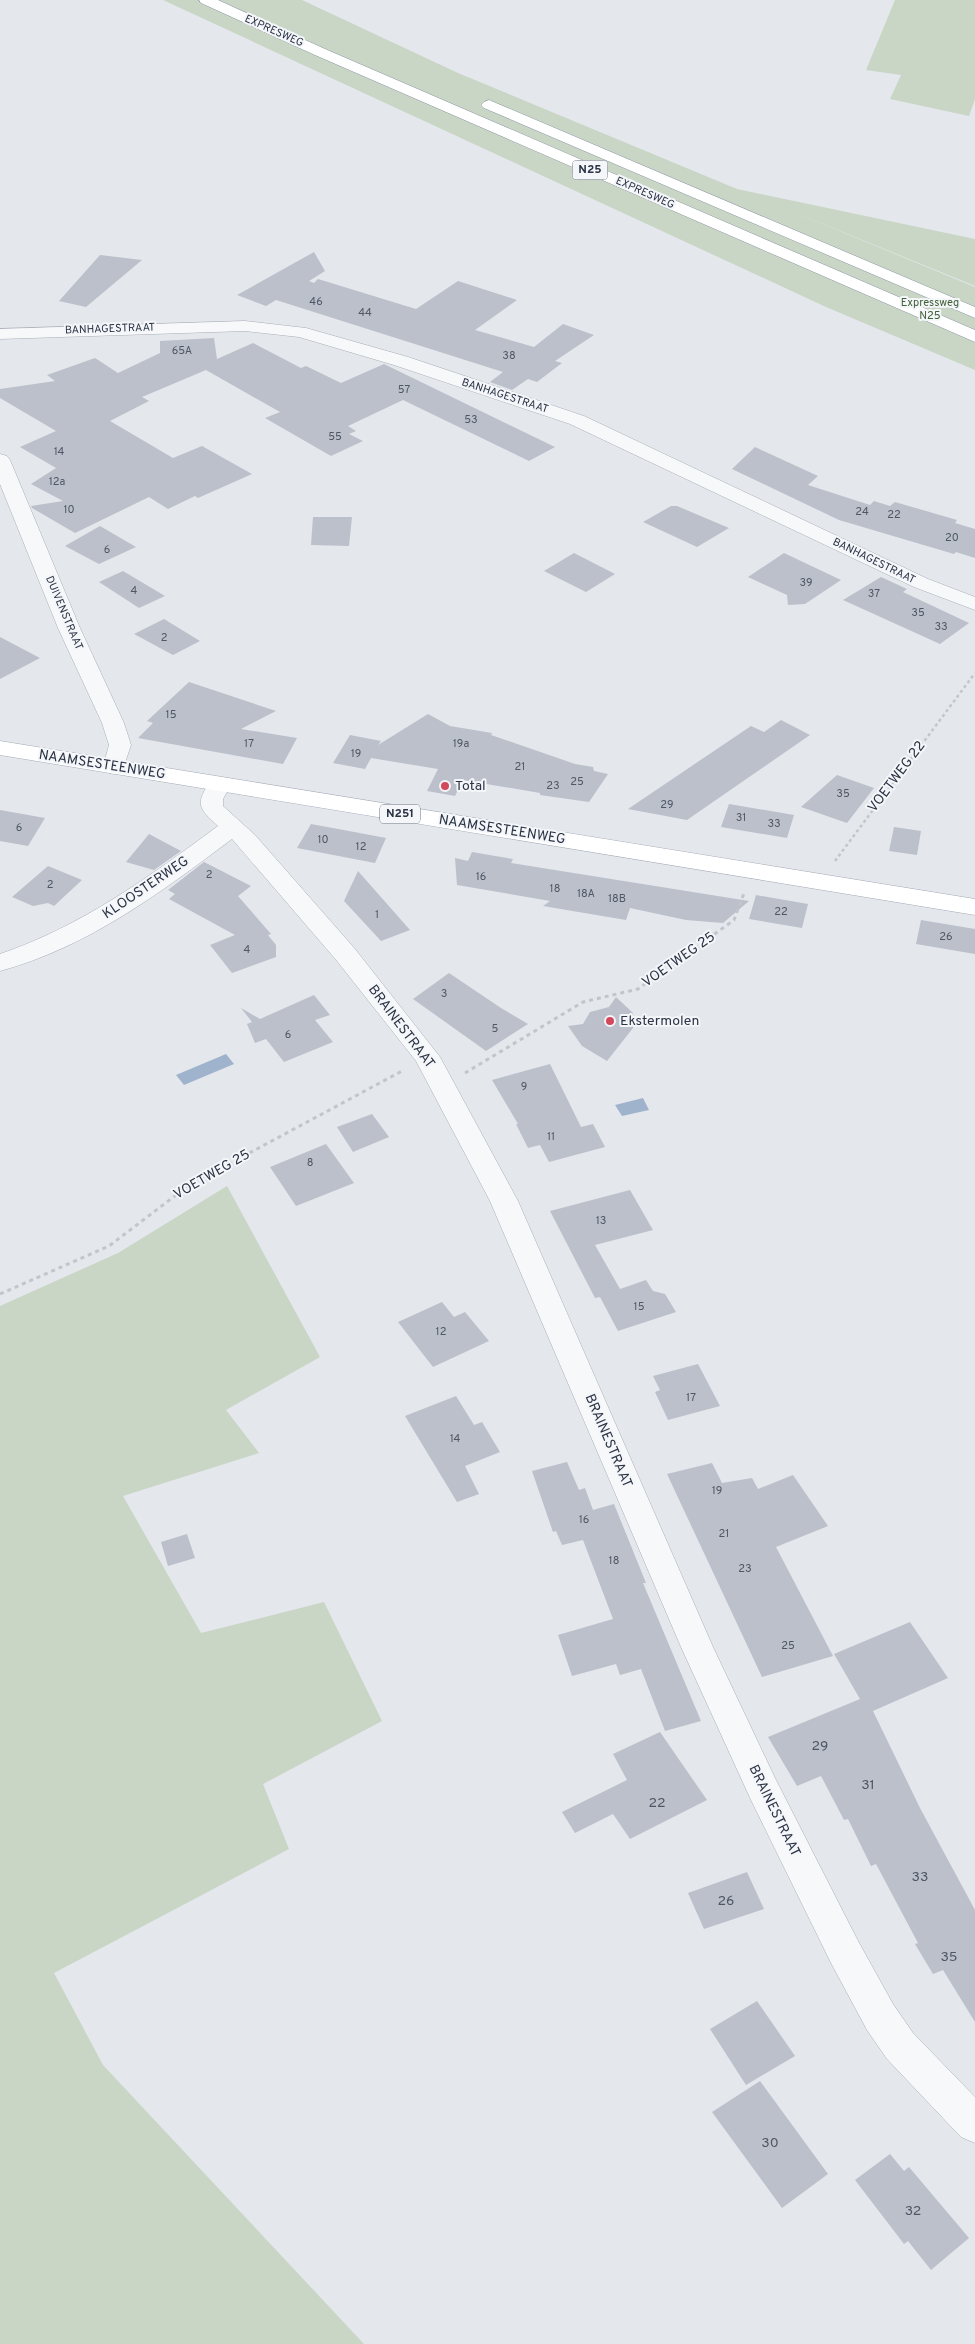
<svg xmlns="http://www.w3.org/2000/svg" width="975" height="2344" font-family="Overpass,sans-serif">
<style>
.green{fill:#c9d6c5}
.water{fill:#9fb4cc}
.building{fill:#bbc0ca}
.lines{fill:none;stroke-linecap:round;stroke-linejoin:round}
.street-casing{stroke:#a9aeb7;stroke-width:1}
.primary-casing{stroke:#a3abb8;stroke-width:1}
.highway-casing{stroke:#8b94a3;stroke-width:1}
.path-far1{stroke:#c2c5cb;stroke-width:2.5;stroke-dasharray:3 3;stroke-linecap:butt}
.path{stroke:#c2c5cb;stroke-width:3;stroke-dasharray:4 4;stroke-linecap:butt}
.street{fill:#f7f8fa;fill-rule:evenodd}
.primary{fill:#fff;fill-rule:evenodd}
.highway{fill:#fff;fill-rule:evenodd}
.poi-dot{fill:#d1495b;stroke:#f4f6f9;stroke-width:2}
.labels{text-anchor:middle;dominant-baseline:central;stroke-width:4;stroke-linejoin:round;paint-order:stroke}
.far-street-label{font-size:11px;fill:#2b3445;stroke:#f4f6f9}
.number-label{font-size:11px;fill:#4f5766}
.far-park-label{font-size:11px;fill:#3f6138;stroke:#f4f6f9}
.shield{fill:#f4f6f9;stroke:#676e7b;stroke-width:1}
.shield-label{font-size:12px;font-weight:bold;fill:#2b3445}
.street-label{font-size:14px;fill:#2b3445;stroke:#f4f6f9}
.poi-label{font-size:14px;fill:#2b3445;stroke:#f4f6f9;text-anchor:start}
.near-number-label{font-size:14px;fill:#4f5766}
</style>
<rect width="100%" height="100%" fill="#e4e7ec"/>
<path class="green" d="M 163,0 L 302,0 L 458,73 L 737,189 L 975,239 L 975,286 L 779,206 L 975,287 L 975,370 L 826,307 Z
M 895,0 L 975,0 L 975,99 L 969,116 L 890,99 L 901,75 L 866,70 Z
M 227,1186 L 320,1357 L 226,1410 L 259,1453 L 123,1496 L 201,1633 L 324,1602 L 382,1721 L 263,1784 L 289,1849 L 54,1973 L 103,2065 L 364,2344 L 0,2344 L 0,1306 L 118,1253 Z"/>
<path class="water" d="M 226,1054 L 234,1064 L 184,1085 L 176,1075 Z
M 643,1098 L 649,1110 L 622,1116 L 615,1105 Z"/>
<path class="building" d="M 314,252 L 325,271 L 309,281 L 314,283 L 318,279 L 416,309 L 458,281 L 517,300 L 475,330 L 534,347 L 563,324 L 594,335 L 555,361 L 562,363 L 537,382 L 528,379 L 512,390 L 490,382 L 503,372 L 276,300 L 266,306 L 237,295 Z
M 100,255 L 142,260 L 86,307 L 59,301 Z
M 214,338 L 217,359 L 253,343 L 301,368 L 306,366 L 341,383 L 384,364 L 555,447 L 529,461 L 403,400 L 348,426 L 356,431 L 349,434 L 363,441 L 331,456 L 265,418 L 280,412 L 206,370 L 142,397 L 149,401 L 110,421 L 173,458 L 202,446 L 252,474 L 198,498 L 195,496 L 168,509 L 149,497 L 75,533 L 32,508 L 31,506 L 63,501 L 31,484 L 56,468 L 20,447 L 56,431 L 0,398 L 0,389 L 55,381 L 47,375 L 95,358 L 118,373 L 160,353 L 160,341 Z
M 755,447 L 818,476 L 808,485 L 870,505 L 874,501 L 890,506 L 895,502 L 957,520 L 955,523 L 975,529 L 975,558 L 956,552 L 954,554 L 839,520 L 732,469 Z
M 671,506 L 677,506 L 729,528 L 697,547 L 643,522 Z
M 313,517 L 352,517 L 349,546 L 311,545 Z
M 100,526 L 136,547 L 99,564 L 65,546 Z
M 574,553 L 615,574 L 586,592 L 544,571 Z
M 784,553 L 841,580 L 805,604 L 788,605 L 787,595 L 748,577 Z
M 123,571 L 165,596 L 139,608 L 99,582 Z
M 881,577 L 907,589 L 903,592 L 969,623 L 940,644 L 843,600 Z
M 164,619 L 200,641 L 173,655 L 134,634 Z
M 0,637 L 40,658 L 0,679 Z
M 189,682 L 276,711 L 241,729 L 297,738 L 283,764 L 138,738 L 153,723 L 147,721 Z
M 428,714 L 450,726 L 492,733 L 491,735 L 575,764 L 593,767 L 594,771 L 608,774 L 589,802 L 540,795 L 540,793 L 463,780 L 455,796 L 427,791 L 438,769 L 371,758 L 365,769 L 333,763 L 350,735 L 381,741 L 378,745 Z
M 781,720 L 810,735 L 687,820 L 628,809 L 751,726 L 764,732 Z
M 837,775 L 874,788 L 847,823 L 801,807 Z
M 729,804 L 794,815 L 787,838 L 721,827 Z
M 0,810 L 45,818 L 28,846 L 0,841 Z
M 311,824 L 349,831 L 386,838 L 375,863 L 297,848 Z
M 894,827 L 921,831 L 917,855 L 889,851 Z
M 149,834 L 181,851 L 154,870 L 126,862 Z
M 472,852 L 513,859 L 511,863 L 749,901 L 723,923 L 686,920 L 630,908 L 626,920 L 543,906 L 550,901 L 457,885 L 455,858 L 468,861 Z
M 204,862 L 251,886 L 238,896 L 271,934 L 268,935 L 276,945 L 276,957 L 232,973 L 210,945 L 235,935 L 169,899 L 175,894 L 168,890 Z
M 48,866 L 82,880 L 54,906 L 48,903 L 33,906 L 12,897 Z
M 358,871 L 410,930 L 381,941 L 344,901 Z
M 756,895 L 808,904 L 802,928 L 749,919 Z
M 921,920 L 975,929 L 975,954 L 916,944 Z
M 449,973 L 501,1008 L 528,1024 L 486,1051 L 413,999 Z
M 314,995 L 330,1015 L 315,1020 L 333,1042 L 284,1062 L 266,1039 L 255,1043 L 247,1024 L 252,1022 L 241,1008 L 260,1019 Z
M 616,997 L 633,1013 L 634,1023 L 633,1028 L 607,1061 L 582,1046 L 568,1026 L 583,1024 L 590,1012 L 609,1007 Z
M 550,1064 L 581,1127 L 593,1124 L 605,1147 L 549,1162 L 540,1145 L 528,1148 L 516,1124 L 518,1124 L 492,1080 Z
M 372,1114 L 389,1137 L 353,1152 L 337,1127 Z
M 326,1144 L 354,1183 L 296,1206 L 270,1167 Z
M 630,1190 L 653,1230 L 595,1245 L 620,1289 L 646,1280 L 653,1291 L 665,1294 L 676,1312 L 618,1331 L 600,1297 L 595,1298 L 550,1211 Z
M 442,1302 L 454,1317 L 465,1312 L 489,1341 L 433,1367 L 398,1322 Z
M 698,1364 L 720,1406 L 668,1420 L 655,1392 L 660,1390 L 653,1376 Z
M 456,1396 L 474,1425 L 482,1422 L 500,1452 L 465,1466 L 479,1494 L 457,1502 L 405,1416 Z
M 567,1462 L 579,1490 L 585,1488 L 593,1510 L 614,1504 L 646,1583 L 643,1583 L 701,1721 L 665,1731 L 641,1669 L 620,1675 L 616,1664 L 572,1676 L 558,1635 L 613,1619 L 583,1540 L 562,1545 L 556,1531 L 553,1532 L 532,1471 Z
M 712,1463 L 722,1483 L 752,1478 L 758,1489 L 793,1475 L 828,1526 L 776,1547 L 833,1656 L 762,1677 L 667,1474 Z
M 187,1534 L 195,1558 L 168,1566 L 161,1542 Z
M 910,1622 L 948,1678 L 873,1711 L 920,1808 L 975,1910 L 975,2022 L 943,1970 L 933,1974 L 915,1944 L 918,1943 L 876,1864 L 871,1866 L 848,1819 L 844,1820 L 821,1776 L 797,1786 L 768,1737 L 860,1699 L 834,1654 Z
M 660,1732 L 707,1800 L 630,1839 L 613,1814 L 575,1833 L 562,1812 L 627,1780 L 613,1754 Z
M 747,1872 L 764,1909 L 704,1929 L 688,1893 Z
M 757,2001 L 795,2056 L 746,2085 L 710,2029 Z
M 760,2081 L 828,2174 L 782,2208 L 712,2112 Z
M 890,2154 L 904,2171 L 909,2167 L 969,2238 L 931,2270 L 908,2241 L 904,2244 L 855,2180 Z"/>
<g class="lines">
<defs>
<path id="street" d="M 245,321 L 306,328 L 408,357 L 584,416 L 928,579 L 975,597 L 975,610 L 914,587 L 570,424 L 394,365 L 299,337 L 245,331 L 0,339 L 0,329 Z
M 0,454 L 7,456 L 10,460 L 80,628 L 124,723 L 131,745 L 122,772 L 114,774 L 106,772 L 103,767 L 109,745 L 102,723 L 58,628 L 0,484 Z
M 219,778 L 227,780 L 231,785 L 223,799 L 223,806 L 255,835 L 355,949 L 440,1057 L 518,1201 L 713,1647 L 775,1778 L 857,1939 L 893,2004 L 913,2033 L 975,2097 L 975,2143 L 961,2137 L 887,2059 L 867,2030 L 831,1963 L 751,1800 L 681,1647 L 490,1201 L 416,1061 L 337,961 L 232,839 C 160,893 88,947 0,971 L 0,954 C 82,926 149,877 218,826 C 198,808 195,804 211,780 Z"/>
<path id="primary" d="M 0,741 L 975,899 L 975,915 L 0,755 Z"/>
<path id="highway" d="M 199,0 L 218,0 L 325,49 L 975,330 L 975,342 L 315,55 L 201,3 Z
M 489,100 L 975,307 L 975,318 L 484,108 L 481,105 L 484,102 Z"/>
</defs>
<use href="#street" class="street-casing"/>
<use href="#primary" class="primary-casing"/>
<use href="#highway" class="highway-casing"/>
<path class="path-far1" d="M 835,861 L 975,673"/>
<path class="path" d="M 465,1073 L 583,1002 L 638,989 L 734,920 L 744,893
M 0,1294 L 109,1246 L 188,1186 L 402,1071"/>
<use href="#street" class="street"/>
<use href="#primary" class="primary"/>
<use href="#highway" class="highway"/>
</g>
<g class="poi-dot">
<circle cx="445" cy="786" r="5"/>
<circle cx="610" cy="1021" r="5"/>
</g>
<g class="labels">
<g class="far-street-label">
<text transform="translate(274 31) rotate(24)">EXPRESWEG</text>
<text transform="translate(645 193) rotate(24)">EXPRESWEG</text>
<text transform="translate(110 329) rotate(-2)">BANHAGESTRAAT</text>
<text transform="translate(505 396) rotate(18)">BANHAGESTRAAT</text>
<text transform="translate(874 561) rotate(26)">BANHAGESTRAAT</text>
<text transform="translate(64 613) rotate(67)">DUIVENSTRAAT</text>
</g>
<g class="number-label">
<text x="316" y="302">46</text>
<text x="365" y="313">44</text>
<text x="182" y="351">65A</text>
<text x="509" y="356">38</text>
<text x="404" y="390">57</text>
<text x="471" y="420">53</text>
<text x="335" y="437">55</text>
<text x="59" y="452">14</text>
<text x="57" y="482">12a</text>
<text x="69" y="510">10</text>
<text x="862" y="512">24</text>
<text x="894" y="515">22</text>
<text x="952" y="538">20</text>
<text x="107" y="550">6</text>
<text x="806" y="583">39</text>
<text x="134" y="591">4</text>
<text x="874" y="594">37</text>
<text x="918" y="613">35</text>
<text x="941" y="627">33</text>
<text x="164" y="638">2</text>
<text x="171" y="715">15</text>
<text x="249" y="744">17</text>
<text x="461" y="744">19a</text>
<text x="356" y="754">19</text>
<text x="520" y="767">21</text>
<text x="577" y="782">25</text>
<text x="553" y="786">23</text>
<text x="843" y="794">35</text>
<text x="667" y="805">29</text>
<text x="741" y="818">31</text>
<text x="774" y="824">33</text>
<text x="19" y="828">6</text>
<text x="323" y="840">10</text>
<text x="361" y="847">12</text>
<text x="209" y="875">2</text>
<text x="481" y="877">16</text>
<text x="50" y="885">2</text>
<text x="555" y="889">18</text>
<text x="586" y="894">18A</text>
<text x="617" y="899">18B</text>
<text x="781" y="912">22</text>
<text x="377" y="915">1</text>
<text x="946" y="937">26</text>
<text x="247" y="950">4</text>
<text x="444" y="994">3</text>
<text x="495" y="1029">5</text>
<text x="288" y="1035">6</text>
<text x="524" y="1087">9</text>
<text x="551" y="1137">11</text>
<text x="310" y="1163">8</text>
<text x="601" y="1221">13</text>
<text x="639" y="1307">15</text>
<text x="441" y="1332">12</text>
<text x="691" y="1398">17</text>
<text x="455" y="1439">14</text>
<text x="717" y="1491">19</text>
<text x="584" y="1520">16</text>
<text x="724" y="1534">21</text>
<text x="614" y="1561">18</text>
<text x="745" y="1569">23</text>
<text x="788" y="1646">25</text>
</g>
<g class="far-park-label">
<text x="930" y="303">Expressweg<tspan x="930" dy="13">N25</tspan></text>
</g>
<g class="shield">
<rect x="572.5" y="160.5" width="35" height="19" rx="4"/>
<rect x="380" y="804.5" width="40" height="19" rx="4"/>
</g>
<g class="shield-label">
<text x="590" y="170">N25</text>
<text x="400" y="814">N251</text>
</g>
<g class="street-label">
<text transform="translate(102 765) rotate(9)">NAAMSESTEENWEG</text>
<text transform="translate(897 777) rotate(-53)">VOETWEG 22</text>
<text transform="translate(502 830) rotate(9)">NAAMSESTEENWEG</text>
<text transform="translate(146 888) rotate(-34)">KLOOSTERWEG</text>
<text transform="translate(679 960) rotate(-35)">VOETWEG 25</text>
<text transform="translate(401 1027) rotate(53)">BRAINESTRAAT</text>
<text transform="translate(212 1175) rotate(-30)">VOETWEG 25</text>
<text transform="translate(608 1441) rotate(67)">BRAINESTRAAT</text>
<text transform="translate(774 1811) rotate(64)">BRAINESTRAAT</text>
</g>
<g class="poi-label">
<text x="455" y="786">Total</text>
<text x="620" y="1021">Ekstermolen</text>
</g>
<g class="near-number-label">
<text x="820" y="1746">29</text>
<text x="868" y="1785">31</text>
<text x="657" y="1803">22</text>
<text x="920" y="1877">33</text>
<text x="726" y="1901">26</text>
<text x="949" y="1957">35</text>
<text x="770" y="2143">30</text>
<text x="913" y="2211">32</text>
</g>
</g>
</svg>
